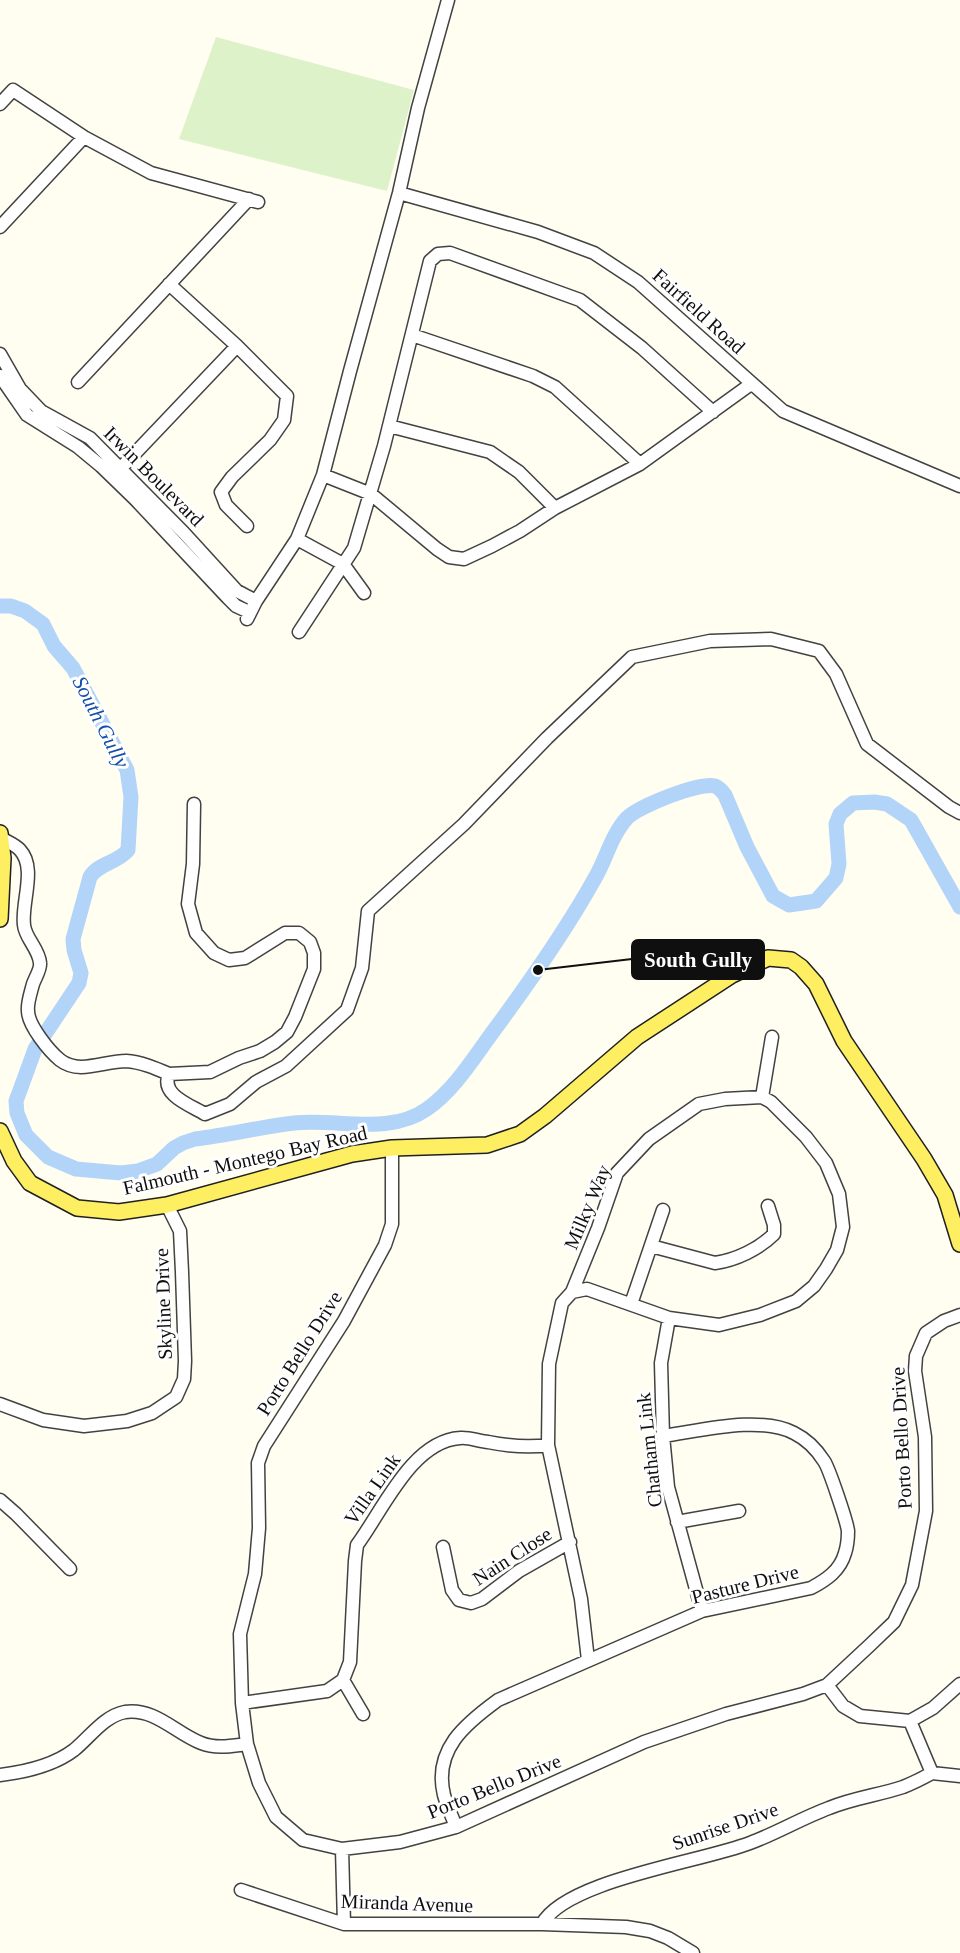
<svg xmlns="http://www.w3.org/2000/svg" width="960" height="1953" font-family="Georgia,serif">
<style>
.pitch{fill:#def2ca}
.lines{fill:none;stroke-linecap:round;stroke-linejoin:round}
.river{stroke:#b3d4f9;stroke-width:15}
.minor-casing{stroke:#424242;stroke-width:15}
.major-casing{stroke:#202020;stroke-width:18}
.minor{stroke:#fff;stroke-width:12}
.major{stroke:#feef62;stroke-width:15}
.labels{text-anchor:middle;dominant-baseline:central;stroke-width:6;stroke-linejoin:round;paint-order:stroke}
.street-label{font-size:20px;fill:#0f0f0f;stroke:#fff}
.water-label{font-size:21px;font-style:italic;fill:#124fa7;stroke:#fff}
.leader{fill:none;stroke:#0f0f0f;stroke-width:2}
.callout-dot{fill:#0f0f0f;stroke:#fff;stroke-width:2}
.callout{fill:#0f0f0f;stroke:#0f0f0f;stroke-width:2}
.callout-label{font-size:21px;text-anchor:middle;font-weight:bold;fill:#fff}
</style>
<rect width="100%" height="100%" fill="#fffef1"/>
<path class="pitch" d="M 216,37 L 414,90 L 387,191 L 179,139 Z"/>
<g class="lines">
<path class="river" d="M 0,606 L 11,606 L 25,611 L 43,624 L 54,646 L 73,668 L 127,770 L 131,797 L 128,850 C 118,863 98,863 90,877 L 73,939 L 74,950 L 81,973 L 79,983 L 35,1049 L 19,1093 L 16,1101 L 17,1113 L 26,1135 L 48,1157 L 76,1169 L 121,1173 L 138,1171 L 157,1164 L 174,1148 L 183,1143 L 195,1139 C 228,1135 261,1127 294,1123 C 337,1118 389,1136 427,1109 C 454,1090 473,1059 492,1033 C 529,983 565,932 595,878 C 606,859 612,834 627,818 C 639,806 699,782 715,786 C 720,788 722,791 725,795 L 747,847 L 773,896 L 789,905 L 816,901 L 836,878 L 839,864 L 836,824 L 840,814 L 853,803 L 874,802 L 887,804 L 911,820 L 960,907"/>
<defs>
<path id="minor" d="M 0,104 L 13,90 L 84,137 L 151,173 L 258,202
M 399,193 L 538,232 L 594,253 L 638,282 L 783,411 L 960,486
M 0,227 L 84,137
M 169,284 L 237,346 L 287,396 L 284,420 L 270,440 L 232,477 L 221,492 L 226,505 L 247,526
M 412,335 L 533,376 L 555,387 L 640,464
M 0,354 L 20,389 L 41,411 L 90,438 L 184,533 L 237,591 L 256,601
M 0,376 L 27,415 L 78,447 L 101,466 L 135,499 L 228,598 L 236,606 L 249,612
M 78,382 L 249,199
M 389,426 L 490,452 L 519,472 L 555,508
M 121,468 L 237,346
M 323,475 L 371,494 L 437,549 L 449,557 L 464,559 L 492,546 L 520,531 L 555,508 L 640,464 L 751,384
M 297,539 L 343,564 L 364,593
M 247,619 L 256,601 L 297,539 L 323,475 L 350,371 L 399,193 L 418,108 L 448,0
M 299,632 L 354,548 L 384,446 L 430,261 L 438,254 L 450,253 L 580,300 L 642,348 L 713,412
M 194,804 L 193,864 L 188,904 L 196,933 L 214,953 L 229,960 L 245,958 L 285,933 L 299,933 L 310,942 L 314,953 L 314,969 L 295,1017 L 287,1032 L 275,1042 L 260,1051 L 239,1058 L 210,1072 L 169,1074 C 160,1095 190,1105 205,1114 L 230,1104 L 256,1082 L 286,1066 L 347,1010 L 362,968 L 368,911 L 464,824 L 547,738 L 632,657 L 710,641 L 771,639 L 819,651 L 836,674 L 867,744 L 949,807 L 960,813
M 1,838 C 6,841 16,845 20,850 C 37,868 21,903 24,925 C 25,938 39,949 40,963 C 41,969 35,978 33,984 C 31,992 27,1003 28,1011 C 28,1025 49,1051 60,1060 C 79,1075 104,1061 126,1061 C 141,1062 155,1068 169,1074
M 762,1097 L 772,1037
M 392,1148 L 392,1224 L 385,1245 L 344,1321 L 264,1446 L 258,1463 L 259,1528 L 255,1574 L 240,1634 L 242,1703 L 247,1744 L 259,1783 L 276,1817 L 303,1840 L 342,1849 L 400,1842 L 456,1827 L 644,1742 L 726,1714 L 803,1694 L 827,1685 L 870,1645 L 894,1622 L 912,1585 L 926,1511 L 925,1437 L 915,1371 L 916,1356 L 926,1333 L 944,1321 L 960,1315
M 651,1246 L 715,1263 C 736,1260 759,1249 774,1234 L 774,1225 L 768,1206
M 572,1292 L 598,1228 L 617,1173 L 649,1139 L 699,1104 L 725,1099 L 762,1097 L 771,1102 L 806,1137 L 826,1163 L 839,1194 L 843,1227 L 837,1250 L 826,1269 L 814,1286 L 796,1301 L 760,1315 L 719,1325 L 669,1318 L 587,1289 L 572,1292 L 562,1303 L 549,1364 L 548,1445 L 581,1599 L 588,1660
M 631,1304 L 663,1210
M 669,1318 L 661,1363 L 663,1436 L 668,1487 L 702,1611
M 0,1404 L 43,1420 L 84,1426 L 127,1421 L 152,1413 L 176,1397 L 184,1379 L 185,1361 L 182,1272 L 180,1231 L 167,1205
M 0,1500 L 16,1514 L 70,1569
M 677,1522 L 739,1511
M 443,1547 L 452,1590 L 459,1600 L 471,1603 L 482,1599 L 519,1571 L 570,1542
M 343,1680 L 363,1714
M 827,1685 L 843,1706 L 860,1716 L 910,1721
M 242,1703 L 327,1691 L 343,1680 L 350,1662 L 355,1561 L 357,1545 C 383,1510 412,1441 460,1438 C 468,1437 479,1441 488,1442 C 508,1446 527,1448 548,1445
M 910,1721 L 933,1708 L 960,1684
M 910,1721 L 932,1773
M 932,1773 L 960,1776
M 0,1775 C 25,1772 53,1766 74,1750 C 90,1737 104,1716 125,1712 C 156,1708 175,1733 201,1743 C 216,1749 231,1746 247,1744
M 456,1827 C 452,1816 447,1806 444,1795 C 433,1750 465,1724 498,1700 L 702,1611 L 811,1588 C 826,1580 840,1571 845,1553 C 847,1547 848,1537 848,1531 C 847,1522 829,1468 824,1461 C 817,1450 806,1439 794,1433 C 760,1415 700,1431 663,1436
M 342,1849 L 344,1924
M 241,1890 L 344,1924 L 542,1924 L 626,1927 L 650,1931 L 668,1938 L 693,1953
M 542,1924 C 566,1880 701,1862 750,1843 C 777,1833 802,1818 829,1808 C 853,1798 879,1795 903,1787 C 913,1783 923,1778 932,1773"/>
<path id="major" d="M 0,833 L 3,858 L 0,919
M 0,1131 L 14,1161 L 30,1183 L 77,1208 L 119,1212 L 167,1205 L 352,1154 L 392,1148 L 487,1145 L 520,1134 L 545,1116 L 637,1037 L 732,975 L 768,958 L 791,960 L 801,967 L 816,984 L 844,1041 L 924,1159 L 945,1195 L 960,1244"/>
</defs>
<use href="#minor" class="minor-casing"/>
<use href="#major" class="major-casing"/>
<use href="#minor" class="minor"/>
<use href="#major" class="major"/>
</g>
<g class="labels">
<g class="street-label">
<text transform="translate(699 311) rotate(42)">Fairfield Road</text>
<text transform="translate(154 476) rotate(45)">Irwin Boulevard</text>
<text transform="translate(245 1160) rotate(-13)">Falmouth - Montego Bay Road</text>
<text transform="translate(587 1207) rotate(-67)">Milky Way</text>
<text transform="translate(163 1304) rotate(-92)">Skyline Drive</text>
<text transform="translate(299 1353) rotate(-58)">Porto Bello Drive</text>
<text transform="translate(901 1438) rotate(-93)">Porto Bello Drive</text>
<text transform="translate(649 1450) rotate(-96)">Chatham Link</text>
<text transform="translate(372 1489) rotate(-55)">Villa Link</text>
<text transform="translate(512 1556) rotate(-33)">Nain Close</text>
<text transform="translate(745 1584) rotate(-14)">Pasture Drive</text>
<text transform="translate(494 1786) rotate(-22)">Porto Bello Drive</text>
<text transform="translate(725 1826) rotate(-19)">Sunrise Drive</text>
<text transform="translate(407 1903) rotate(2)">Miranda Avenue</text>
</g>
<g class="water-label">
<text transform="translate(101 722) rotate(63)">South Gully</text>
</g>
</g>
<path class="leader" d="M538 970L632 959"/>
<circle class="callout-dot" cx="538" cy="970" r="6"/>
<rect class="callout" x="632" y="940" width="132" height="39" rx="6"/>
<g class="callout-label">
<text x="698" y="967">South Gully</text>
</g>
</svg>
